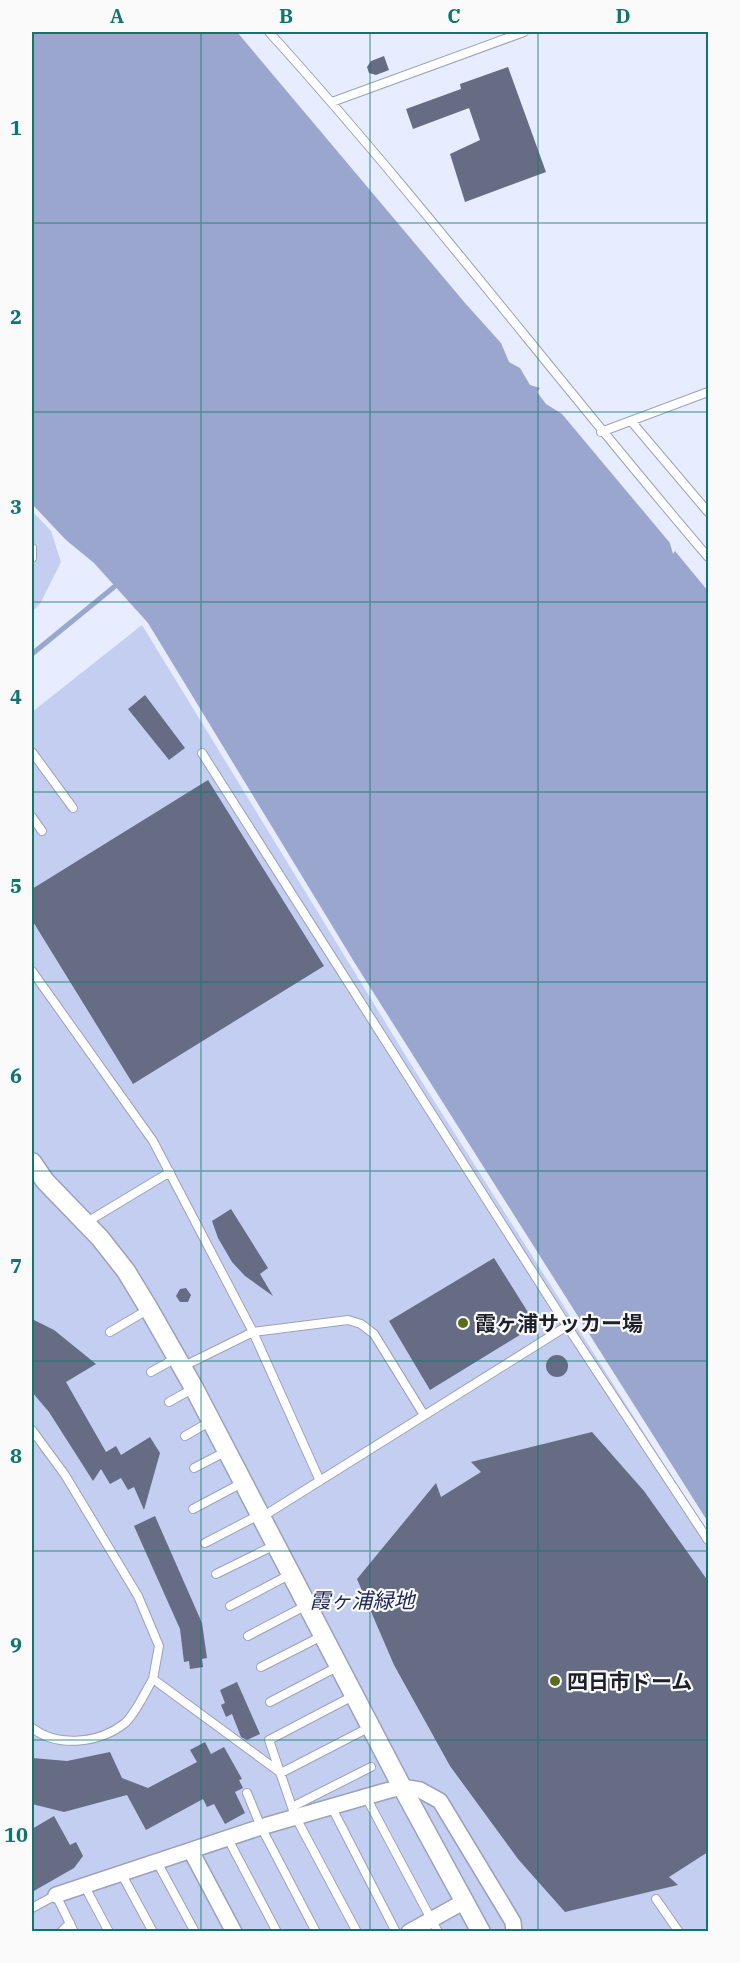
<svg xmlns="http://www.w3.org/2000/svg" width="740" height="1963" font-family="'IBM Plex Serif','Noto Sans JP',serif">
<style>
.green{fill:#c4cef0}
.water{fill:#9ba6ce}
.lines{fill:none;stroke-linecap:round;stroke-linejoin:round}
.stream{stroke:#9ba6ce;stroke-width:5}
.building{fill:#656c84}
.service-casing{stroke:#9aa2bc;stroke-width:10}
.minor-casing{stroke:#9aa2bc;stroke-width:18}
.tertiary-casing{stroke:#9aa2bc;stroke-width:21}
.service{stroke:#fff;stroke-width:8}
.minor{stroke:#fff;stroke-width:15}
.tertiary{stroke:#fff;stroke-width:18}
.grid{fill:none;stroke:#0f766e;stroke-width:1.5;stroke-opacity:0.55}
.poi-dot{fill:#596d1c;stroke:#fafafa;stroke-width:2}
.labels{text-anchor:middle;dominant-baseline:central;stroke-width:4.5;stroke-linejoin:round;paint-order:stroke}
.poi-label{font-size:21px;font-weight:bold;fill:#1d202a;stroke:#fafafa;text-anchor:start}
.park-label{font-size:21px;font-style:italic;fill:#1e2657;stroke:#fafafa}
.neatline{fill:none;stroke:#0f766e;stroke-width:2}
.grid-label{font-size:20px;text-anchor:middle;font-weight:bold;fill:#0f766e}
</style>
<rect width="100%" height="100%" fill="#e7ecfe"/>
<path class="green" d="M 32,511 L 51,531 L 61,562 L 40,604 L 32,612 Z
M 142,625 L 412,1066 L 708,1534 L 708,1931 L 32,1932 L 32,712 Z"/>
<path class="water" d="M 32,32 L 237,32 L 465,303 L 501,343 L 509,362 L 520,368 L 530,385 L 540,388 L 537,392 L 546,404 L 562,414 L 670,543 L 673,554 L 675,551 L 708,591 L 708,1522 L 356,965 L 148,623 L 94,563 L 66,540 L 32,504 Z"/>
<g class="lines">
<path class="stream" d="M 32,654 L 114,587"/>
</g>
<path class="building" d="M 384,56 L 389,70 L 376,75 L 369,73 L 367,67 L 371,61 Z
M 508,67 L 546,172 L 465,202 L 450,154 L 480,140 L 469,108 L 413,129 L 406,109 L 461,89 L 460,84 Z
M 145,695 L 185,748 L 169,760 L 128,709 Z
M 208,780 L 324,966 L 133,1084 L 32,920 L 32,889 Z
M 231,1209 L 268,1268 L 260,1274 L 273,1296 L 245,1276 L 232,1262 L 218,1238 L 212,1221 Z
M 494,1258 L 536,1325 L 430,1390 L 389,1321 Z
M 186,1288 L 191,1295 L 188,1302 L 180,1302 L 176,1296 L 180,1289 Z
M 32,1319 L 54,1330 L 96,1364 L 66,1382 L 106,1452 L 116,1446 L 121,1455 L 150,1437 L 160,1453 L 144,1510 L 134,1487 L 128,1490 L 121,1478 L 110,1484 L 101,1469 L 93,1481 L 49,1412 L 32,1392 Z
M546 1366a11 11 0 1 1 22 0a11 11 0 1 1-22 0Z
M 592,1432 L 644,1491 L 708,1581 L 708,1852 L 669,1877 L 678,1885 L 565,1912 L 518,1859 L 450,1766 L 394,1665 L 357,1579 L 436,1483 L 441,1497 L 481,1472 L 471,1462 Z
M 155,1516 L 202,1623 L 207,1658 L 202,1659 L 203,1667 L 190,1669 L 189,1661 L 184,1662 L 180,1629 L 134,1526 Z
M 237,1682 L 260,1734 L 247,1740 L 241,1737 L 232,1714 L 226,1717 L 221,1705 L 225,1703 L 220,1690 Z
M 205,1742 L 211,1754 L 224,1747 L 242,1779 L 239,1780 L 243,1788 L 235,1792 L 245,1813 L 225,1824 L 214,1804 L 207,1807 L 203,1799 L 146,1830 L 127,1795 L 64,1812 L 32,1804 L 32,1758 L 67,1761 L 110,1752 L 122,1778 L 148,1788 L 197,1762 L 190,1750 Z
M 54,1816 L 70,1845 L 76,1842 L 83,1856 L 74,1868 L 32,1892 L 32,1829 Z"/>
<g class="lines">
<defs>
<path id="service" d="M 269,32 C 422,201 560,384 708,557
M 332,102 L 524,32
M 631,421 L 708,512
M 601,432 L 708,392
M 32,548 L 32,558
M 32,752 L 73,808
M 202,753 L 567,1326 L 708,1540
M 32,817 L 42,831
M 32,971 L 153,1141 L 253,1332 L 320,1481
M 87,1222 L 170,1172
M 110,1332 L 149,1309
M 182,1367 L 253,1332 L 348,1320 L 361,1324 L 374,1334 L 424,1415
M 151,1372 L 176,1358
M 169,1402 L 194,1388
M 32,1430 L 65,1475 L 138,1596 L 159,1646 L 153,1679 L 281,1773 L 370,1727
M 185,1436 L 211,1421
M 194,1468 L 227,1451
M 193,1509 L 242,1483
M 262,1517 L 567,1326
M 205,1543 L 259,1515
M 216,1574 L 275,1545
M 230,1606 L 291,1574
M 248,1636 L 307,1605
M 261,1667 L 322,1636
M 353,1696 L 269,1740 L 295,1816 L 357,1932
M 270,1702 L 339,1666
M 32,1728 C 58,1748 100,1743 125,1723 C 136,1713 145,1692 153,1679
M 247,1793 L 261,1827 L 316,1932
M 366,1797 L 438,1932
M 331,1806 L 396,1932
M 292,1807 L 371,1767
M 228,1839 L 277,1932
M 157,1862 L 195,1932
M 121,1873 L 153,1932
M 84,1885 L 109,1932
M 656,1899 L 679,1932
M 32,1908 L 56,1895 L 74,1932
M 61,1932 L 70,1923"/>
<path id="minor" d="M 191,1851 L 234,1932
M 56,1895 L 261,1827 L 386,1791 L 402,1787 L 420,1790 L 440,1801 L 513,1922 L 514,1932
M 409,1932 L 465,1901"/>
<path id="tertiary" d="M 32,1162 L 45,1181 L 100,1238 L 126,1271 L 149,1309 L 194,1388 L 402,1787 L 481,1932"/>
</defs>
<use href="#service" class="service-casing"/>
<use href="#minor" class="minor-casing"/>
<use href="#tertiary" class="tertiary-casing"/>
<use href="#service" class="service"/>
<use href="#minor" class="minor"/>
<use href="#tertiary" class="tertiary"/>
</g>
<path class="grid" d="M 201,32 L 201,1932M 370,32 L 370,1932M 538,32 L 538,1932M 32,223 L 708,223M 32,412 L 708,412M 32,602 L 708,602M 32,792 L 708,792M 32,982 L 708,982M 32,1171 L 708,1171M 32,1361 L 708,1361M 32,1551 L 708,1551M 32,1740 L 708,1740"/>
<g class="poi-dot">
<circle cx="463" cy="1323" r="6"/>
<circle cx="555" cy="1681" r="6"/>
</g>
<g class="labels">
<g class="poi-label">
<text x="475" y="1323">霞ヶ浦サッカー場</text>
<text x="567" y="1681">四日市ドーム</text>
</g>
<g class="park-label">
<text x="362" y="1600">霞ヶ浦緑地</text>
</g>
</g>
<rect width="740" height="1963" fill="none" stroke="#fafafa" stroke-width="66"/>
<rect x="33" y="33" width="674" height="1897" class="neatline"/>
<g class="grid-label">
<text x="117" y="23">A</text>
<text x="286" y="23">B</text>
<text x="454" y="23">C</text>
<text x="623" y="23">D</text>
<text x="16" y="135">1</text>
<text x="16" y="324">2</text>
<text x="16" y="514">3</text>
<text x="16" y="704">4</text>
<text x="16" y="893">5</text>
<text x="16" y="1083">6</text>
<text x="16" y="1273">7</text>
<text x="16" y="1463">8</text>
<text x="16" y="1652">9</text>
<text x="16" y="1842">10</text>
</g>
</svg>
